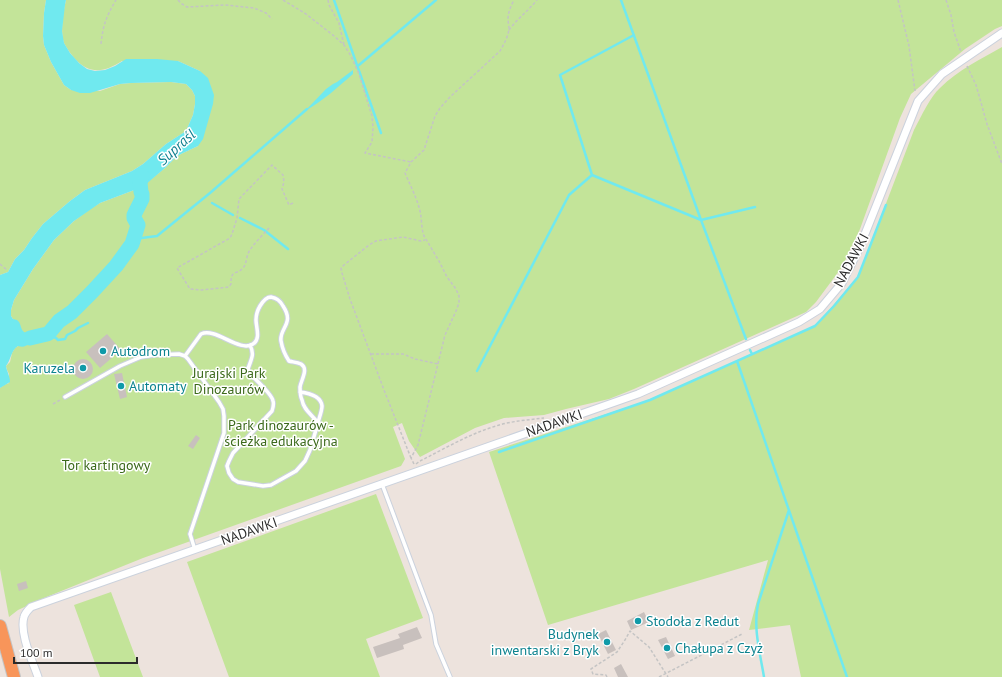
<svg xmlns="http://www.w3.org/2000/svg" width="1002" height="677" font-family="'PT Sans',sans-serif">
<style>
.green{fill:#c3e499}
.water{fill:#70e9ef}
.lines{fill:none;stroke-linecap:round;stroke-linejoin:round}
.stream{stroke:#70e9ef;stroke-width:2.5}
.river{stroke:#70e9ef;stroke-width:15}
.building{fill:#c8c0bd}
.service-casing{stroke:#cbd2dd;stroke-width:5.5}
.minor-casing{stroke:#cbd2dd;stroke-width:9}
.trunk-casing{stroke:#c4c4c4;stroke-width:14}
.path{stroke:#c4c4c4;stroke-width:1.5;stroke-dasharray:3 2;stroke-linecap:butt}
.service{stroke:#fff;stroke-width:3.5}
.minor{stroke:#fff;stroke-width:7}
.trunk{stroke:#f8955a;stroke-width:12}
.culture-dot{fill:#0f9aa8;stroke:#fff;stroke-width:1.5}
.labels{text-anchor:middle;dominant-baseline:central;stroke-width:3;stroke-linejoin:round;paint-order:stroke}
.street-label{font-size:14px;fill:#2b2b2b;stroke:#fff}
.culture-label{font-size:14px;fill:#0d838f;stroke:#fff;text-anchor:start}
.park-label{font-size:14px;fill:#3b691a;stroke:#fff}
.water-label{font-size:15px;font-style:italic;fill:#0d7f8f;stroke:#fff}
</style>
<rect width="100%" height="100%" fill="#ede3dd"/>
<path class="green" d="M 0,0 L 46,0 L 44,13 L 43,36 L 44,45 L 51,62 L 64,85 L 71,90 L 100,91 L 120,84 L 131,83 L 171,82 L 186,84 L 192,90 L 195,96 L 195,104 L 193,115 L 186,131 L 166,144 L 143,164 L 132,171 L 85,190 L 70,201 L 43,224 L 32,238 L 24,250 L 15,259 L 8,272 L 0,275 L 0,277 Z
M 66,0 L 1002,0 L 1002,26 L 995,29 L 965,49 L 911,94 L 900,118 L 860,229 L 842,267 L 816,302 L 806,312 L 634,389 L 609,399 L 566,409 L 544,415 L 504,418 L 475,428 L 420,457 L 409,441 L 402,423 L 393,427 L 405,459 L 401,466 L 143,558 L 44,598 L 18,610 L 9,617 L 0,569 L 0,388 L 4,385 L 9,383 L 9,374 L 7,370 L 6,366 L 10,362 L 12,353 L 15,348 L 18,346 L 29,334 L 24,333 L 13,319 L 11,316 L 11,310 L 14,300 L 33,269 L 54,240 L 74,221 L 90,209 L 100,203 L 137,189 L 144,185 L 165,168 L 176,157 L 181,154 L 198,146 L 200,71 L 178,61 L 122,61 C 105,72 90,75 75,59 C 71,54 67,49 64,43 C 60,31 63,13 66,0 Z
M 1002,47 L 1002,677 L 801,677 L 790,625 L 749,630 L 768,560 L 548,625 L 489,452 L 650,400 L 815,326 L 858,277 L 914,130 C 921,117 930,97 940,88 C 958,70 981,59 1002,47 Z
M 376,494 L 423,618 L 366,639 L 380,677 L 229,677 L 187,562 Z
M 111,592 L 143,677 L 100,677 L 74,605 Z"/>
<path class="water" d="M 46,0 L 66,0 L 65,5 L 62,31 L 64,43 L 70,53 L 79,63 L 87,69 L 95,71 L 105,70 L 115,66 L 126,59 L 157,59 L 178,61 L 200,71 L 208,78 L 214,95 L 213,104 L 203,139 L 198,146 L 181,154 L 176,157 L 165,168 L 145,185 L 141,190 L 137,189 L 100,203 L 74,221 L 54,240 L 33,269 L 14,300 L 11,310 L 11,316 L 13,319 L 17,320 L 19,322 C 21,325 21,330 24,332 C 28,335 42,333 48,331 L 50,333 L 50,336 C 46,338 41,338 37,339 C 29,342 27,349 18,346 C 11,350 11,360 6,366 C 7,372 10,376 10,382 L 0,388 L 0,275 L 8,272 L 15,259 L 24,250 L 32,238 L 43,224 L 70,201 L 85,190 L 132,171 L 143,164 L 166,144 L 186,131 L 193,115 L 195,104 L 195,96 L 192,90 L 186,84 L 171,82 L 131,83 L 120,84 L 90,93 L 80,93 L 71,90 L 64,85 L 51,62 L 44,45 L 43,36 L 44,13 Z
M 353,70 L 353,74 C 338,87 323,101 305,111 L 326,89 L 333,84 L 337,82 Z"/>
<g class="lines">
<path class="stream" d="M 334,0 L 381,133
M 621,0 L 701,220 L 746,339
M 359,65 L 436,0
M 592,175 L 701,220 L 755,207
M 212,203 L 233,215
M 240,218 L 264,230 L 288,249
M 134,239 L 157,236 L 210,193 L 307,109
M 49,335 L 56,338 L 58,340 L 65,339 L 67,335 L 75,331 L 78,328 L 88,323
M 750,350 L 752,354
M 737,361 L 847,677
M 477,371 L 569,195 L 592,175 L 560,75 L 634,35
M 499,452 L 650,400 L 815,326 L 834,306 L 858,277 L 886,205
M 764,677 C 760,653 753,628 758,604 L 789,510"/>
<path class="river" d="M 30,338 L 47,334 L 49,333 L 59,321 L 72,312 L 92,292 L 116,266 L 132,244 L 138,225 L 134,218 L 134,215 L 142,199 L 142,194 L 141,192 L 140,183 L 142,176"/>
</g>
<path class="building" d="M 107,334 L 121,350 L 100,368 L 86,352 Z
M73 369a10 10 0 1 1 20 0a10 10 0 1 1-20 0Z
M 122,373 L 127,397 L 120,399 L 114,374 Z
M 196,435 L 200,438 L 193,449 L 188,446 Z
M 26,581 L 28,588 L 19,591 L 17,584 Z
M 644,612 L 649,622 L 631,630 L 627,621 Z
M 417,627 L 422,638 L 403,645 L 404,649 L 377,658 L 373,647 L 400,638 L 398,634 Z
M 606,630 L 616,650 L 608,654 L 598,634 Z
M 666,637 L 675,656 L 668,659 L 658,640 Z
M 621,664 L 628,677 L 618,677 L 614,668 Z"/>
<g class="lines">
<defs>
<path id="service" d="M 185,356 L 201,334 C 216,327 239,353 253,344 C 261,339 256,327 256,320 C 256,315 257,311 260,306 C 263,301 266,297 271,297 C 277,298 281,302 283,306 C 295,324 279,328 281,341 C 282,347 285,355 289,361 C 292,362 297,362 301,364 C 309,369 301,380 300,387 C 300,391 300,396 302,400 C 304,411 312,414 318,423 L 310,450 L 305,461 L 296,471 L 271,485 L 263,486 L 238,482 L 233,479 L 229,473 L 227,466 L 229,461 L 233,453 L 272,411 C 273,408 274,404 273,401 C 272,394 255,379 249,373 L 248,369 C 251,359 255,355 250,345
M 300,392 C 308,393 321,396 322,406 C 322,411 319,418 318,423
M 65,397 L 120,366 L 141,357 L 154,355 L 179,354 L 185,356 L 188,359 L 219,402 L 223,409 L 224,416 L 224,433 L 190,534 L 195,550
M 382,484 L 431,615 L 436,644 L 450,677"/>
<path id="minor" d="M 38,677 C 33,662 19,633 24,617 C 25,613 28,610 31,607 L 638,394 L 799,322 L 820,309 L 842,283 L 859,249 L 918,101 L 942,74 L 1002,33"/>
<path id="trunk" d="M 0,626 L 14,677"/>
</defs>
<use href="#service" class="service-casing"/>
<use href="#minor" class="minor-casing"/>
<use href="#trunk" class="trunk-casing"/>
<path class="path" d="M 178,0 L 182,4 L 187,7 L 225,5 L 254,8 L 266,13 L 272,19
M 283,0 L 306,14 L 334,36 L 344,45 L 351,56 L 359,74 L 372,116 L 373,128 L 372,142 L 365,153 L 411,162
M 328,0 L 329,5 L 339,23 L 344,45
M 898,0 L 909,46 L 915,91
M 946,0 L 951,15 L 954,32 L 961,52
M 509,30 C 517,19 528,11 537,0
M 101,44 C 103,25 106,17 116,0
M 967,66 L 976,85 L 987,124 L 1002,164
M 269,228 C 263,235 255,242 250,250 C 246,255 247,264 243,268 C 236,276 231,268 231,284 L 229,287 L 202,290 L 190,289 L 177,268 L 230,238 L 232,234 L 237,218 L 239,199 L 272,165 L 283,175 L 284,182 L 282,189 L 289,205 L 293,203
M 0,264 L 7,270
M 371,354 L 403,354 L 415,359 L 438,364
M 53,404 L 60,400
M 411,458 L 384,390 L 350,299 L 342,273 L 341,268 L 344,265 L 369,245 L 376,241 L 403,237 L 421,241 L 425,240
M 414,464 L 411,458 L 418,445 L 445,335 L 456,311 L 459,303 L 459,296 L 456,289 L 447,277 L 439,261 L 424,236 C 421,228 422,219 420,211 C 417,198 410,185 405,173 L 411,162 L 424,150 L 435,116 L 440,108 L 450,97 L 500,51 C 504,44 508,37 509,29 C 509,26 508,22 508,19 C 508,12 511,6 514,0
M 416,464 L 420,461 C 444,449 469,434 496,426 C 511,421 528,420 544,418
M 607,677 L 606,675 L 593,674 L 591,669 L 617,652 L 625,640 L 630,631 L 649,647 L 668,677
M 659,677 L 742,634"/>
<use href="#service" class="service"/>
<use href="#minor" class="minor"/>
<use href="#trunk" class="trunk"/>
</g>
<g class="culture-dot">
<circle cx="103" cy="351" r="4"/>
<circle cx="83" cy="368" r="4"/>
<circle cx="121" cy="386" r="4"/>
<circle cx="638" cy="621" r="4"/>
<circle cx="607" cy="642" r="4"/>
<circle cx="667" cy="648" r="4"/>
</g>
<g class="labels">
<g class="street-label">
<text transform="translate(851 260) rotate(-62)">NADAWKI</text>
<text transform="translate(554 423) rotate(-19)">NADAWKI</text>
<text transform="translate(249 531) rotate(-19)">NADAWKI</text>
</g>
<g class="culture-label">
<text x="111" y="351">Autodrom</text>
<text x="75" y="368" text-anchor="end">Karuzela</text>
<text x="129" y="386">Automaty</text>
<text x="646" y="621">Stodoła z Redut</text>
<text x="599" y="634" text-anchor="end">Budynek<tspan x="599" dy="16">inwentarski z Bryk</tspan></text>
<text x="675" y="648">Chałupa z Czyż</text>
</g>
<g class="park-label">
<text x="229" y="373">Jurajski Park<tspan x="229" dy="16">Dinozaurów</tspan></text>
<text x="281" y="425">Park dinozaurów -<tspan x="281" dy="16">ścieżka edukacyjna</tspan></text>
<text x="106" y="465">Tor kartingowy</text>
</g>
<g class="water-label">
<text transform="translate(176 147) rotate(-42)">Supraśl</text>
</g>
</g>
<path d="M14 657v6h123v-6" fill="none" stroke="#2b2b2b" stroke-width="2"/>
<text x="20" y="657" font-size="12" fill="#2b2b2b" stroke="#ffffff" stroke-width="3" paint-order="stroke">100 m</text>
</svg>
